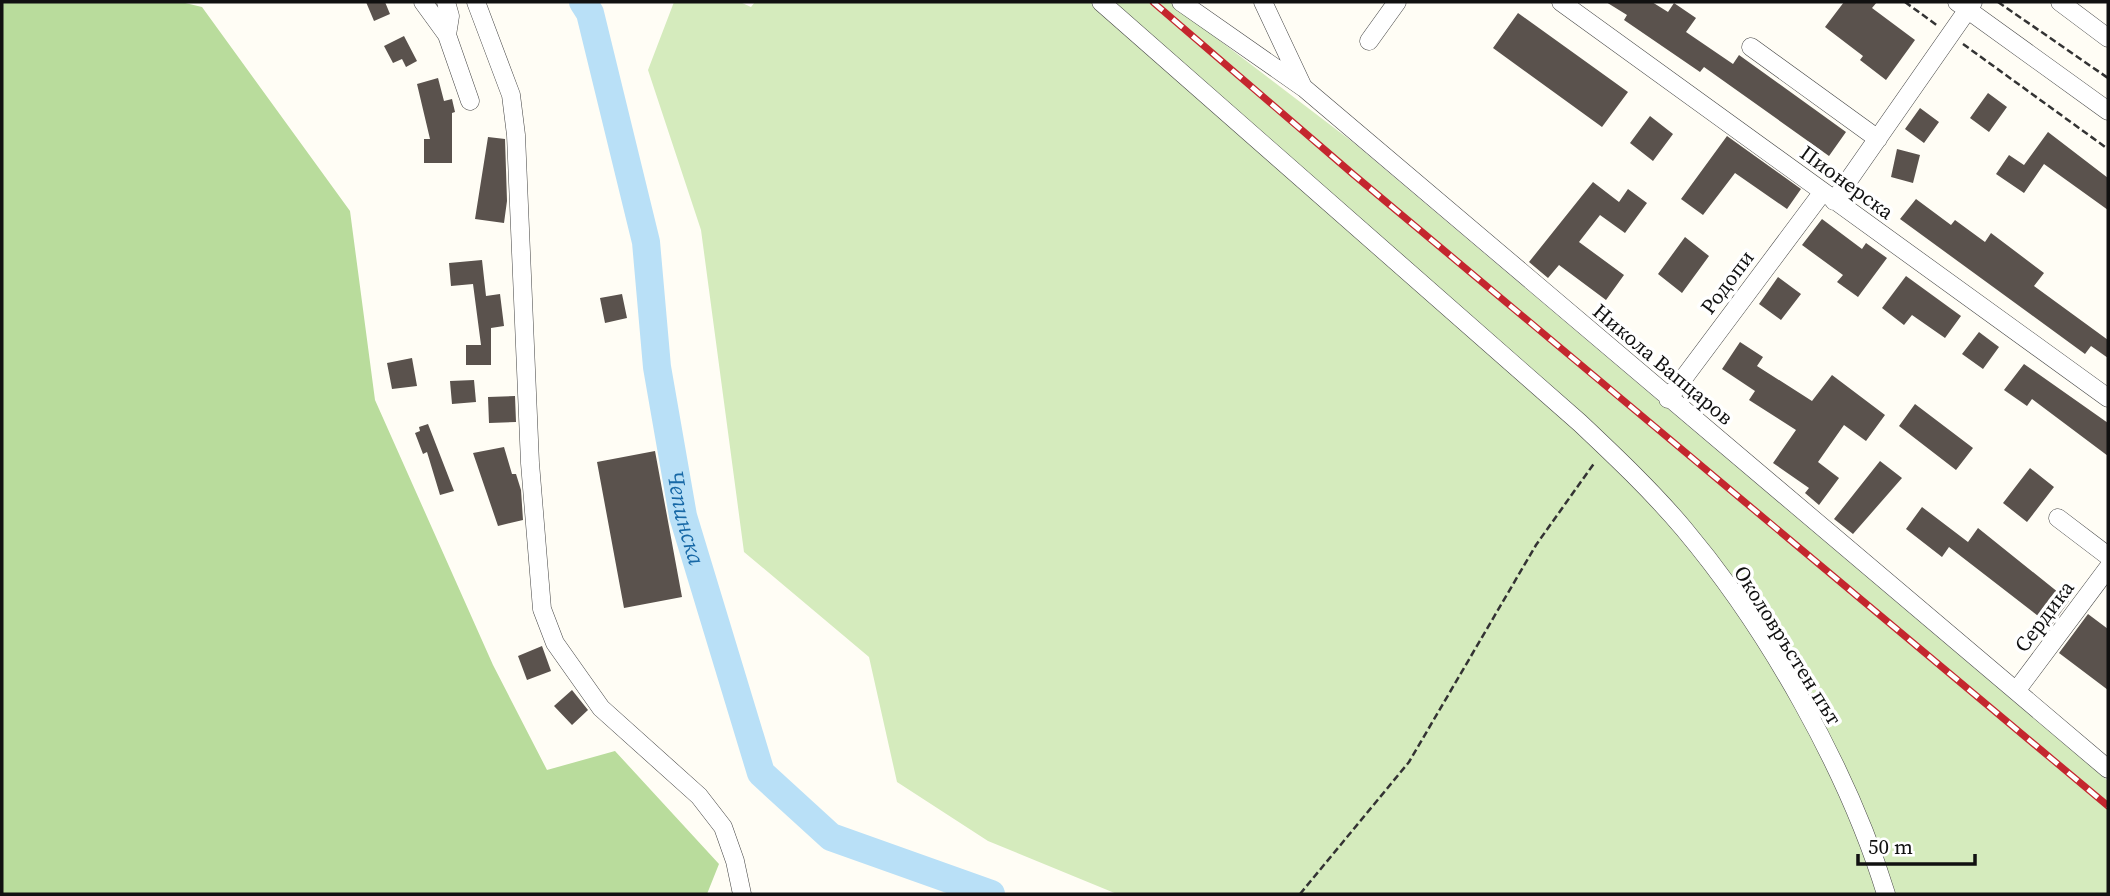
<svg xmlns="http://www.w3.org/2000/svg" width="2110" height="896" font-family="'Source Serif 4',serif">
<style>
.green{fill:#d5ebbd}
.forest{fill:#b9dc9c}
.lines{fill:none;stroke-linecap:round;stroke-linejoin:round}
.river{stroke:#b9e0f7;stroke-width:28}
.building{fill:#5a524d}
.minor-casing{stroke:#444;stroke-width:19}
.path{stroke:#333;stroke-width:2.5;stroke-dasharray:7 3.5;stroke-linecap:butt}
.minor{stroke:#fff;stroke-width:18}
.rail-casing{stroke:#c4262e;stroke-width:7}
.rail{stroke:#fff;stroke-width:4.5;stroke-dasharray:13;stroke-linecap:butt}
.labels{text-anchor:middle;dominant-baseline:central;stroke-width:7;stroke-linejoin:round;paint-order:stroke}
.street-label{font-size:21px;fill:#111;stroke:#fff}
.water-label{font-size:23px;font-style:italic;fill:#1768a6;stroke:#fff}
</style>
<rect width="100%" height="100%" fill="#fffdf5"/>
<path class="green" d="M 674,2 L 740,2 L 751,7 L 755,2 L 1169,2 L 1354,143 L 2108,781 L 2108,894 L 1117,894 L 988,841 L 897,782 L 869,657 L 744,552 L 701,230 L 648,70 Z"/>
<path class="forest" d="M 2,2 L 181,2 L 202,7 L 350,211 L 375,400 L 493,665 L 547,770 L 615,751 L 719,864 L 707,894 L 2,894 Z"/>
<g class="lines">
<path class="river" id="s1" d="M 583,2 L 590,13 L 646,242 L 657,367 L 683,516 L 761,773 L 831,837 L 991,894"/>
</g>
<path class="building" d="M 366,2 L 385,2 L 390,14 L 374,21 Z
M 1606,2 L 1652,2 L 1668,12 L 1674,3 L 1696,18 L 1686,32 L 1733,64 L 1739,55 L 1846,132 L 1829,156 L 1704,67 L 1700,72 L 1624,20 L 1627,15 Z
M 1844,2 L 1877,2 L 1872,8 L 1915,40 L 1886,80 L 1860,60 L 1863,56 L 1825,27 Z
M 1518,13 L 1628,92 L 1602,127 L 1493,48 Z
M 404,36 L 417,61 L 406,67 L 402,59 L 393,63 L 384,46 Z
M 438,78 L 444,101 L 452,99 L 455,112 L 452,113 L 452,163 L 424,163 L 424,139 L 430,139 L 417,84 Z
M 1988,93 L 2007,107 L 1989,132 L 1970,118 Z
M 1920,108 L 1939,122 L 1924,143 L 1905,129 Z
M 1650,116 L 1673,134 L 1653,161 L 1630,143 Z
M 2048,132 L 2108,178 L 2108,210 L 2044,164 L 2024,193 L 1996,174 L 2009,155 L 2024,165 Z
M 1727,136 L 1801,189 L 1787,209 L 1735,173 L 1703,215 L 1681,199 Z
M 488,137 L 505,139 L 507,201 L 504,223 L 475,219 Z
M 1897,149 L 1920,155 L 1913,183 L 1891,177 Z
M 1593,182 L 1619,202 L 1628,189 L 1647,203 L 1625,233 L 1600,215 L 1579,242 L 1624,275 L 1606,300 L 1559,265 L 1548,278 L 1529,262 Z
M 1916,199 L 1951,225 L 1955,220 L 1985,242 L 1991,233 L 2044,273 L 2034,286 L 2108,340 L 2108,358 L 2091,346 L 2085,354 L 1900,219 Z
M 1822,219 L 1862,249 L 1866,243 L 1887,258 L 1858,297 L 1837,282 L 1843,275 L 1802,245 Z
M 1685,237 L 1709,256 L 1682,293 L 1658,274 Z
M 482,260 L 486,296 L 500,294 L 504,326 L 491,328 L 491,365 L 466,365 L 466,345 L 481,345 L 473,284 L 451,286 L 449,263 Z
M 1906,276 L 1961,316 L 1945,338 L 1912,315 L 1904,325 L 1882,308 Z
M 1778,277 L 1801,294 L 1781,320 L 1759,304 Z
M 622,294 L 627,318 L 605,323 L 600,298 Z
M 1979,332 L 1999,347 L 1983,369 L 1962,354 Z
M 1740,342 L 1763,357 L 1757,366 L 1812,401 L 1832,375 L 1885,415 L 1866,441 L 1844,425 L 1818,462 L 1839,478 L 1819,505 L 1805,493 L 1809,488 L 1773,463 L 1796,430 L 1749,400 L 1755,391 L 1722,369 Z
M 412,358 L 417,386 L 392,389 L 387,363 Z
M 2024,364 L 2108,423 L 2108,456 L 2032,399 L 2027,406 L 2004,390 Z
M 474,380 L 476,402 L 452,404 L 450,381 Z
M 515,396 L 516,422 L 489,423 L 488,397 Z
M 1915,404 L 1973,448 L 1956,470 L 1899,426 Z
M 428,424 L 454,491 L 440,495 L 427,452 L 423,454 L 415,433 L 420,431 L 419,427 Z
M 504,447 L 512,474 L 516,474 L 521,490 L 523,520 L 498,526 L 473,453 Z
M 655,451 L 682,597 L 624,608 L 597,462 Z
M 1880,461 L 1902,478 L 1853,534 L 1834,519 Z
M 2030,468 L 2054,487 L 2027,522 L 2003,503 Z
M 1922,507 L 1968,542 L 1978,528 L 2069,601 L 2051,626 L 1949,547 L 1942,557 L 1906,529 Z
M 2088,614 L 2108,629 L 2108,690 L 2059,653 Z
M 542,646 L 551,671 L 527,680 L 518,656 Z
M 572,690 L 588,710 L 572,725 L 554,706 Z"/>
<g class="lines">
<defs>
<path id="minor" d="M 423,2 L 447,35 L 450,16 L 446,2
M 476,2 L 511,95 L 516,135 L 530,463 L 542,609 L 555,643 L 601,708 L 699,796 L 723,827 L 735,861 L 742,894
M 1101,2 L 1580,423 C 1616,457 1652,491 1684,529 C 1768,629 1848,770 1886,894
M 1181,2 L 1304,88 L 2108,769
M 1263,2 L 1303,87
M 1561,2 L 2108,398
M 1957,2 L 2108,111
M 2060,2 L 2108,38
M 447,35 L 470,101
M 1369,41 L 1397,2
M 1751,47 L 1878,139
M 1834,201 L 1973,2
M 1668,399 L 1822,193
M 2058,518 L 2108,556
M 2016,691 L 2108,568"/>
</defs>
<use href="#minor" class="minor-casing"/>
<path class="path" d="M 1905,2 L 1938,26
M 1998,2 L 2108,78
M 1963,44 L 2108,149
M 1300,894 L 1409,762 L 1536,545 L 1595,462"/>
<use href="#minor" class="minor"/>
<defs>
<path id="rail" d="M 1153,2 L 1354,175 L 2108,806"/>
</defs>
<use href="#rail" class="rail-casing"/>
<use href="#rail" class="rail"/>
</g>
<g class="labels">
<g class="street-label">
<text transform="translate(1847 182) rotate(36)">Пионерска</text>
<text transform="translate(1727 282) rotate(-53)">Родопи</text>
<text transform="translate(1663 364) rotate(40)">Никола Вапцаров</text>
<text transform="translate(2044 616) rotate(-53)">Сердика</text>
<text transform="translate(1788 645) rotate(58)">Околовръстен път</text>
</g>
<g class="water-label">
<text stroke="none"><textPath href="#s1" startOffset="528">Чепинска</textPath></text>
</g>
</g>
<rect width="2110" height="896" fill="none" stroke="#111111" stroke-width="7"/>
<path d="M1858 854v10h117v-10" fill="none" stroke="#111111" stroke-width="3.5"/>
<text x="1868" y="854" font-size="21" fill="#111111" stroke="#ffffff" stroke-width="5" paint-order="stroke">50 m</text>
</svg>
